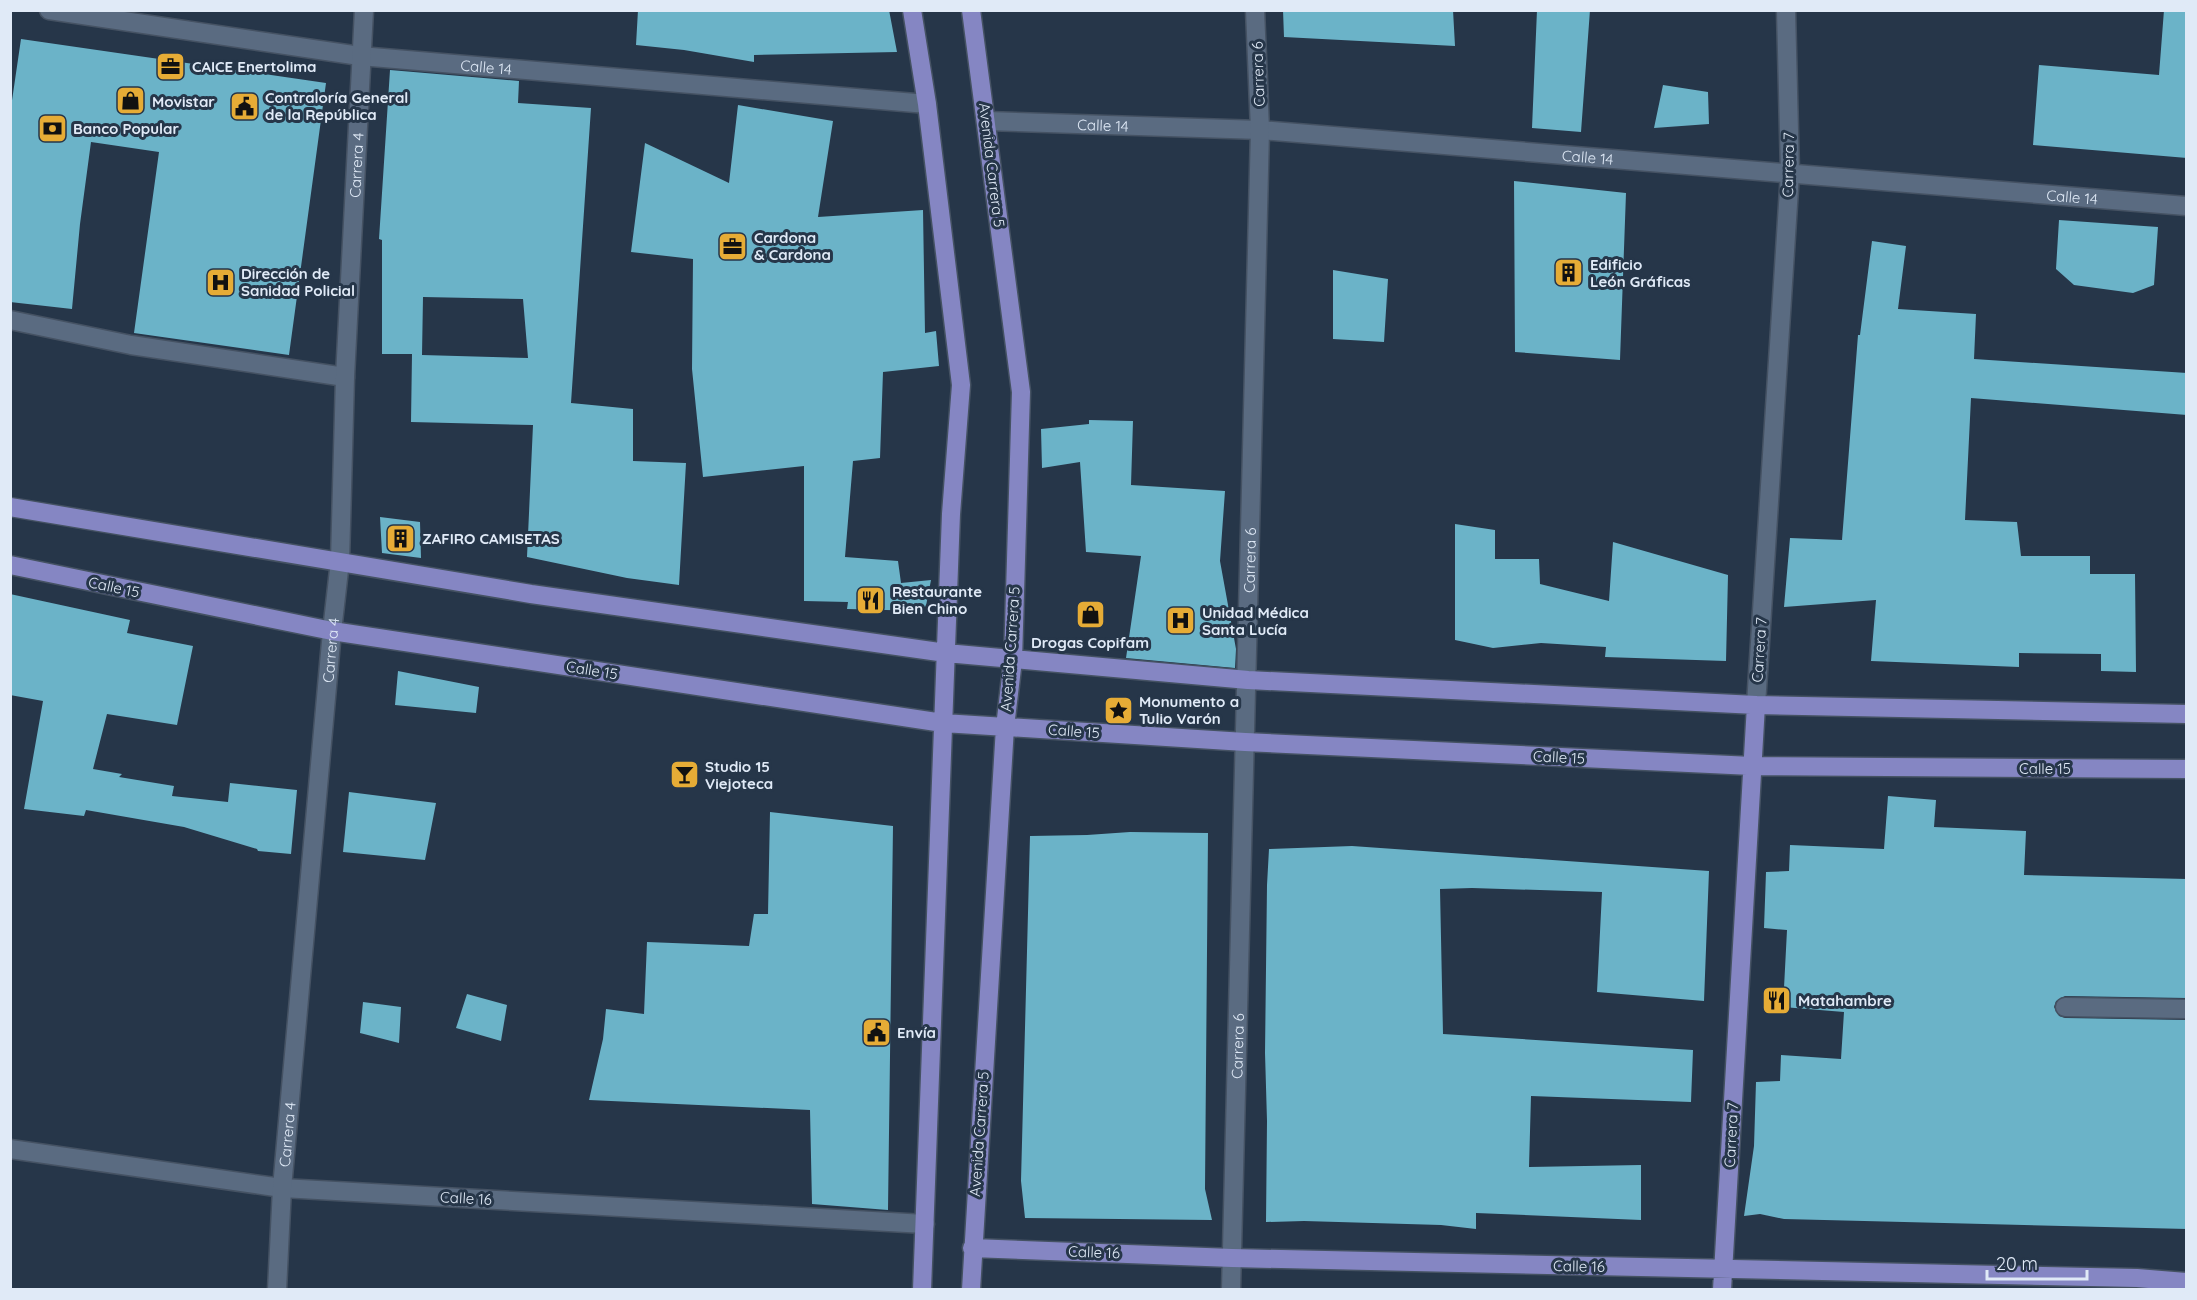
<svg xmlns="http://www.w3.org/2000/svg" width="2197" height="1300" font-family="Quicksand,sans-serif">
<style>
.building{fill:#6bb3c8;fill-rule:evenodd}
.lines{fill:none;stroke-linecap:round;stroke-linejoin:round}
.minor-casing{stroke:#455263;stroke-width:21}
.major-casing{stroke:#455263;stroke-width:21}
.minor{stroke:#5a6b81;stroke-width:18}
.major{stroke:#8586c3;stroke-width:18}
.labels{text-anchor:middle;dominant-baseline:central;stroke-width:6;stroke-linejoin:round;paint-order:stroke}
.poi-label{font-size:15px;font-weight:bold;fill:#e0eaf7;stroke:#263649;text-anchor:start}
.street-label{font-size:15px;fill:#e0eaf7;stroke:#263649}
</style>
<rect width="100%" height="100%" fill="#263649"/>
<path class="building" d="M 638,10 L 889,10 L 897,52 L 754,55 L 754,62 L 684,50 L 636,45 Z
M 1283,10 L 1453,10 L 1455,46 L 1284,37 Z
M 1537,10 L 1590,10 L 1581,132 L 1532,128 Z
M 2164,10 L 2187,10 L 2187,158 L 2033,145 L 2039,65 L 2159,75 Z
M 21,39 L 326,83 L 289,355 L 134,333 L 159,152 L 91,142 L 80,224 L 72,309 L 10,302 L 10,114 Z
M 390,70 L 519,81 L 518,103 L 591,108 L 571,403 L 633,409 L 633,461 L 686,463 L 679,585 L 627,578 L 527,557 L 533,425 L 411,422 L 412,354 L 382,354 L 382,240 L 379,239 ZM 423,297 L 523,299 L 528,358 L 422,355 Z
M 1663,85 L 1708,92 L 1709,124 L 1654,128 Z
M 738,105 L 833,121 L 818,217 L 923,210 L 925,333 L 936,331 L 939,366 L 883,372 L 880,458 L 853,461 L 845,557 L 898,561 L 901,583 L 931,580 L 925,611 L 847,609 L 848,602 L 804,601 L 804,466 L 703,477 L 692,369 L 693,259 L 631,252 L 645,143 L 729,183 Z
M 1514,181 L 1626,193 L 1620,360 L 1515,352 Z
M 2059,220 L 2158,227 L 2154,285 L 2133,293 L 2074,285 L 2056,269 Z
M 1872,241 L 1906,246 L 1898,309 L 1976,314 L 1974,359 L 2187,373 L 2187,415 L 1971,398 L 1965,520 L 2017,522 L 2021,556 L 2090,556 L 2090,574 L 2135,574 L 2136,672 L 2101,671 L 2101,654 L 2019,653 L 2019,667 L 1871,661 L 1876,600 L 1784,607 L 1790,538 L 1842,540 L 1858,335 L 1860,335 Z
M 1333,270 L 1388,279 L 1384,342 L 1333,339 Z
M 1089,420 L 1133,421 L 1131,485 L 1225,491 L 1220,561 L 1236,649 L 1235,668 L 1126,658 L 1141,556 L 1086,552 L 1080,462 L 1042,468 L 1041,429 L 1089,424 Z
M 380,517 L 420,522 L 421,558 L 382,553 Z
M 1455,524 L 1495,530 L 1495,559 L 1539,559 L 1540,584 L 1609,601 L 1613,542 L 1728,575 L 1726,661 L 1605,657 L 1606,647 L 1541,643 L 1493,648 L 1455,640 Z
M 10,594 L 130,620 L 127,633 L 193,646 L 177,725 L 107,714 L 93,769 L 122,774 L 119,777 L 174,786 L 172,796 L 228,802 L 230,783 L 297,790 L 291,854 L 258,851 L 257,849 L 184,827 L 86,810 L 84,816 L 24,809 L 43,701 L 10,695 Z
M 398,671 L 479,687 L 476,713 L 395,705 Z
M 349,792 L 436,803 L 425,860 L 343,852 Z
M 1888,796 L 1936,800 L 1934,827 L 2026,831 L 2024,875 L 2187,879 L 2187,998 L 2065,996 L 2056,1001 L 2054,1007 L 2059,1016 L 2065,1018 L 2187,1020 L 2187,1229 L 1784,1219 L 1760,1214 L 1744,1216 L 1754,1146 L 1756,1082 L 1780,1081 L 1781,1055 L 1841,1059 L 1844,1012 L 1783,1007 L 1787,930 L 1764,928 L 1766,872 L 1789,871 L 1790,845 L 1884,849 Z
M 770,812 L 893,826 L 888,1210 L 812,1204 L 810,1110 L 589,1100 L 603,1039 L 606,1009 L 644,1014 L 647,942 L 749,946 L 754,914 L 768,914 Z
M 1130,832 L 1208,833 L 1205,1189 L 1212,1220 L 1025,1218 L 1021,1181 L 1030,836 L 1087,835 Z
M 1352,846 L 1709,871 L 1704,1001 L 1597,992 L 1602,892 L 1472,888 L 1440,889 L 1443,1034 L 1693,1050 L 1691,1102 L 1531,1096 L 1529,1167 L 1641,1165 L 1641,1220 L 1476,1213 L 1476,1229 L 1441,1225 L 1304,1221 L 1266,1222 L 1267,1121 L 1265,1053 L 1267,885 L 1269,849 Z
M 467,994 L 507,1005 L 501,1041 L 456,1028 Z
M 363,1002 L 401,1007 L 399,1043 L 360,1033 Z"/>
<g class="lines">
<defs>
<g id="minor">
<path id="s1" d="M 49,10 L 360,56 L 927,104"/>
<path id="s2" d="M 987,121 L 1260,130 L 2186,206"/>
<path d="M 10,320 L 131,345 L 345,377"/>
<path d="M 1756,705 L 1790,173 L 1786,10"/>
<path d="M 2065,1007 L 2186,1009"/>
<path d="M 10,1149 L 282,1188 L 925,1224"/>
<path id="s3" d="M 277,1290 L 282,1188 L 332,631 L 340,561 L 345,377 L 364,10"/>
<path id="s4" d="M 1231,1290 L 1260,130 L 1255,10"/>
</g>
<path id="major" d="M 912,10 L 927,104 L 961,385 L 951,514 L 922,1290
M 971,10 L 1021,392 L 1013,660 L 1005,727 L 971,1290
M 10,507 L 531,594 L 946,653 L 1248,680 L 1756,705 L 2186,714
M 10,565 L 332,631 L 943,723 L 1245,742 L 1752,766 L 2186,769
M 972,1248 L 1232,1258 L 2137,1278 L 2186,1282
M 1722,1290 L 1756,705"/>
</defs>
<use href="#minor" class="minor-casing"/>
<use href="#major" class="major-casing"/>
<use href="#minor" class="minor"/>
<use href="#major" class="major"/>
</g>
<defs>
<symbol id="office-square" viewBox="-11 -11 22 22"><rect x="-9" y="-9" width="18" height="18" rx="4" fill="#e6ac36" stroke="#263649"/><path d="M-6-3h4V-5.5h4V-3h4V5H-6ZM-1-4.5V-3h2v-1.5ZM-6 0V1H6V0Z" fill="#111"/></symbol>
<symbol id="shop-square" viewBox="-11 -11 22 22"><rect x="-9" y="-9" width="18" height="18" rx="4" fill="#e6ac36" stroke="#263649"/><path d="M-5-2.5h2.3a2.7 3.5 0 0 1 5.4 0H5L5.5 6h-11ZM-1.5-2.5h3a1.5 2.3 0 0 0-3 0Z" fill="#111"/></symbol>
<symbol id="civic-square" viewBox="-11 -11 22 22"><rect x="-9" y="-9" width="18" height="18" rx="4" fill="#e6ac36" stroke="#263649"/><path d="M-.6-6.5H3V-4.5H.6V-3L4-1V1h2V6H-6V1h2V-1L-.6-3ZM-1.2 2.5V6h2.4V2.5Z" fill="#111"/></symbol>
<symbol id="bank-square" viewBox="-11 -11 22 22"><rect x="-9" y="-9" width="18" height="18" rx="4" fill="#e6ac36" stroke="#263649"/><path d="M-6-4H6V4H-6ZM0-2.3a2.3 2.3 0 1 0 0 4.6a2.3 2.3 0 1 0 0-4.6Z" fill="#111"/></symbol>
<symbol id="building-square" viewBox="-11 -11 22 22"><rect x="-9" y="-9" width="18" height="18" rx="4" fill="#e6ac36" stroke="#263649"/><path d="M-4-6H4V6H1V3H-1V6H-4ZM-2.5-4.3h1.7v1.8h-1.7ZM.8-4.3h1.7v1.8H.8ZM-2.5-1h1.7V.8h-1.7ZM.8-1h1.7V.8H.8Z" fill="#111"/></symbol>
<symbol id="hospital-square" viewBox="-11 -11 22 22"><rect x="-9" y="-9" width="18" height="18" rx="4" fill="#e6ac36" stroke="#263649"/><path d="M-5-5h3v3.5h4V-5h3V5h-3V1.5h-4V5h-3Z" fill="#111"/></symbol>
<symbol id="restaurant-square" viewBox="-11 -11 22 22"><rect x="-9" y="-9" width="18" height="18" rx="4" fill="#e6ac36" stroke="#263649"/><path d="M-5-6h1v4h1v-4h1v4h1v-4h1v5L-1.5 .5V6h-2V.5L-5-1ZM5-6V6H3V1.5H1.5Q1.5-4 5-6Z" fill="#111"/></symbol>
<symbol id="sight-square" viewBox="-11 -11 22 22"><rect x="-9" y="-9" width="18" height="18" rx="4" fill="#e6ac36" stroke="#263649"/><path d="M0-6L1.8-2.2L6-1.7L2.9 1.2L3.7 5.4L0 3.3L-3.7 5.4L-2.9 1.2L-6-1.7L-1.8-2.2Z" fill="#111"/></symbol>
<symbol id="bar-square" viewBox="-11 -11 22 22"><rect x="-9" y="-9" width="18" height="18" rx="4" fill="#e6ac36" stroke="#263649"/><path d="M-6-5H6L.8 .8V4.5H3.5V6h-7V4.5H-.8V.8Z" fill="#111"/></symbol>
</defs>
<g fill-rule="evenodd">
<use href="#office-square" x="154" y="50" width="33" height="33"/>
<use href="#shop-square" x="114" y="84" width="33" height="33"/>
<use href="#civic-square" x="228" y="90" width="33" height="33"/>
<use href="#bank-square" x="36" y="112" width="33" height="33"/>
<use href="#office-square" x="716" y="230" width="33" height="33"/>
<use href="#building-square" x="1552" y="256" width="33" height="33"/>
<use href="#hospital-square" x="204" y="266" width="33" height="33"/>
<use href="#building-square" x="384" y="522" width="33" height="33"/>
<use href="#restaurant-square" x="854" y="584" width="33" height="33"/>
<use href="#shop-square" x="1074" y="598" width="33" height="33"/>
<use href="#hospital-square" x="1164" y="604" width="33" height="33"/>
<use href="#sight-square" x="1102" y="694" width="33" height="33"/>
<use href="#bar-square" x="668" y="758" width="33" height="33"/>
<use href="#restaurant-square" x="1760" y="984" width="33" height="33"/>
<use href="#civic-square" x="860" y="1016" width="33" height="33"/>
</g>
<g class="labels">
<g class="poi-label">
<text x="192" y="66">CAICE Enertolima</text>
<text x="265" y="97">Contraloría General<tspan x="265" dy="17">de la República</tspan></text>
<text x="152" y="101">Movistar</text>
<text x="73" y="128">Banco Popular</text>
<text x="754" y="237">Cardona<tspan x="754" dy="17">&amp; Cardona</tspan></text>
<text x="1590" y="264">Edificio<tspan x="1590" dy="17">León Gráficas</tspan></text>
<text x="241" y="273">Dirección de<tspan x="241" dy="17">Sanidad Policial</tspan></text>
<text x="422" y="538">ZAFIRO CAMISETAS</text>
<text x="892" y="591">Restaurante<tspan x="892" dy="17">Bien Chino</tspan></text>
<text x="1202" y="612">Unidad Médica<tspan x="1202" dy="17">Santa Lucía</tspan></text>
<text x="1090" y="642" text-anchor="middle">Drogas Copifam</text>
<text x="1139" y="701">Monumento a<tspan x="1139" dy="17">Tulio Varón</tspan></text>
<text x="705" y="766">Studio 15<tspan x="705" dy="17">Viejoteca</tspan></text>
<text x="1798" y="1000">Matahambre</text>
<text x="897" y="1032">Envía</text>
</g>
<g class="street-label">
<text stroke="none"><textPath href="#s1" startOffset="441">Calle 14</textPath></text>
<text transform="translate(1258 74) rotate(-92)">Carrera 6</text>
<text stroke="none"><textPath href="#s2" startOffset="116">Calle 14</textPath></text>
<text stroke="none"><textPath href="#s2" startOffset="602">Calle 14</textPath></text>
<text stroke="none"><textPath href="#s3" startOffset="1128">Carrera 4</textPath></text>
<text transform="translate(992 165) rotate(83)">Avenida Carrera 5</text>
<text transform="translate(1788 165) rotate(-89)">Carrera 7</text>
<text stroke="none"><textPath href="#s2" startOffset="1088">Calle 14</textPath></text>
<text stroke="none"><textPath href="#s4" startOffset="730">Carrera 6</textPath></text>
<text transform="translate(114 587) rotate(12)">Calle 15</text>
<text transform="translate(1010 649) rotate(-86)">Avenida Carrera 5</text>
<text transform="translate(1759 650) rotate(-86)">Carrera 7</text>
<text stroke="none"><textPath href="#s3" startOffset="642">Carrera 4</textPath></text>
<text transform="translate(592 670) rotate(9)">Calle 15</text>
<text transform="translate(1074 731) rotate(4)">Calle 15</text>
<text transform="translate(1559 757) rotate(3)">Calle 15</text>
<text x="2045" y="768">Calle 15</text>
<text stroke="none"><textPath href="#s4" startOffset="244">Carrera 6</textPath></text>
<text transform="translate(979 1134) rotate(-86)">Avenida Carrera 5</text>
<text stroke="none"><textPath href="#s3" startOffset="156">Carrera 4</textPath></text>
<text transform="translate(1731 1135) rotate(-87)">Carrera 7</text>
<text transform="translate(466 1198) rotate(3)">Calle 16</text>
<text transform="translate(1094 1252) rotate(2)">Calle 16</text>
<text transform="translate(1579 1266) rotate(1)">Calle 16</text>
</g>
</g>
<rect width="2197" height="1300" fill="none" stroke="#e0eaf7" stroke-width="24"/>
<path d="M1987 1270v9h100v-9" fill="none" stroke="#e0eaf7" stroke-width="3"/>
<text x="1996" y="1270" font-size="18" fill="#e0eaf7" stroke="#263649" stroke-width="4.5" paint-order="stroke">20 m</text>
</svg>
